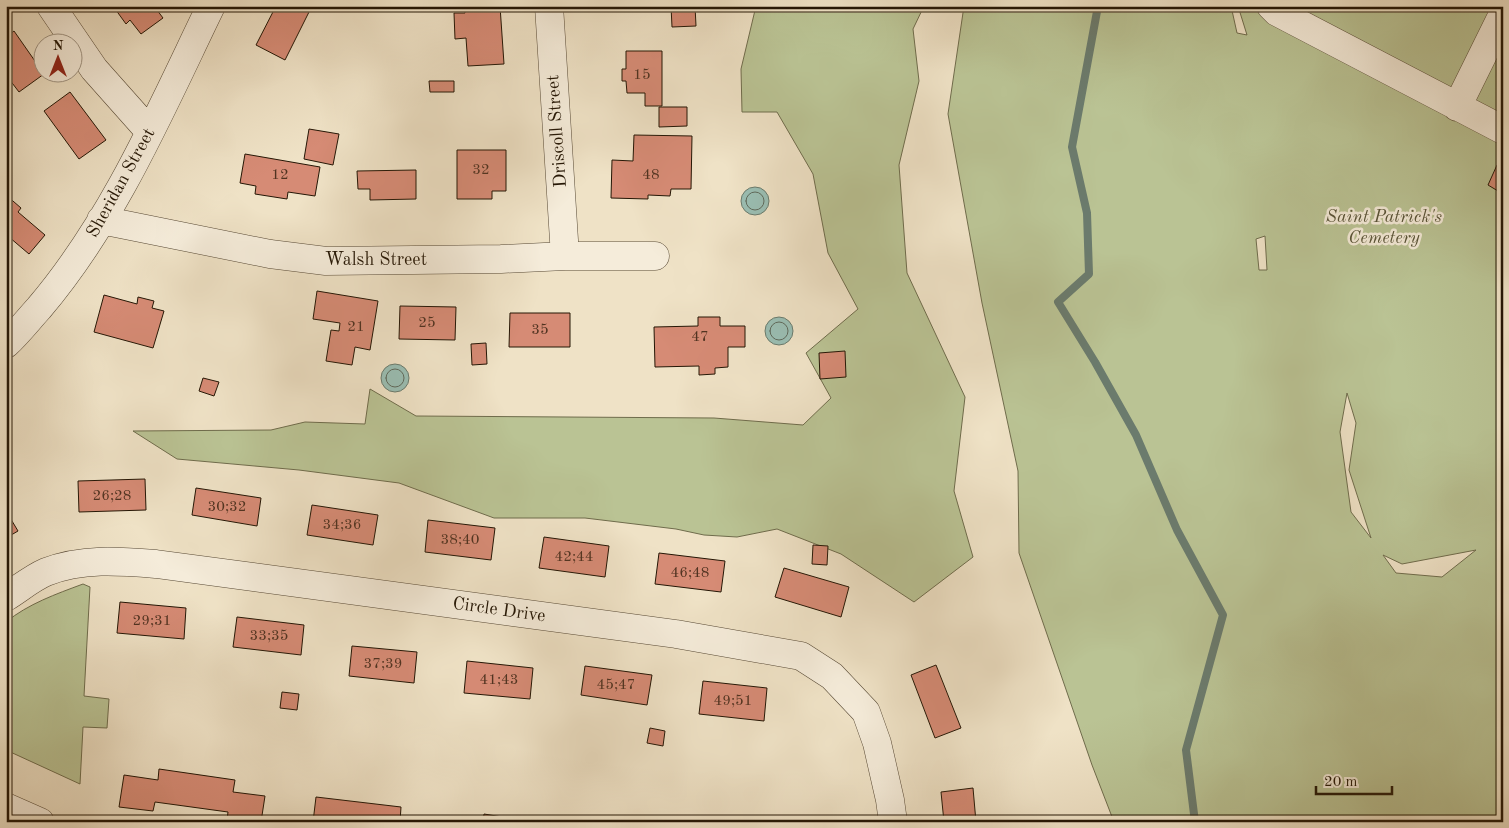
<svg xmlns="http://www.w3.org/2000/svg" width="1509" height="828" font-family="'Old Standard TT',serif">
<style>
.green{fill:#bac394;stroke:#6f6c4c;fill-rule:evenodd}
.water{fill:#9abeb3;stroke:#6b7b6d}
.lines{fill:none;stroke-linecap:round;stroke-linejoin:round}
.shore{stroke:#5f6a5c;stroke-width:1}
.stream{stroke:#6b7b6d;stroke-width:8}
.building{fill:#d68b75;stroke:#241605}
.minor-casing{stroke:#574935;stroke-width:29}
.minor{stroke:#f5ecda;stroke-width:28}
.labels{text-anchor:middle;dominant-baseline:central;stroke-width:5;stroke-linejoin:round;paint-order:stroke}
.number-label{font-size:15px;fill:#503321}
.street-label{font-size:18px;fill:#241605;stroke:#f5ecda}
.park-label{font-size:18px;font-style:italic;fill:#585337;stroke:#f5ecda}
</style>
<rect width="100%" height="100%" fill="#efe2c6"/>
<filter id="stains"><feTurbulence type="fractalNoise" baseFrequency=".004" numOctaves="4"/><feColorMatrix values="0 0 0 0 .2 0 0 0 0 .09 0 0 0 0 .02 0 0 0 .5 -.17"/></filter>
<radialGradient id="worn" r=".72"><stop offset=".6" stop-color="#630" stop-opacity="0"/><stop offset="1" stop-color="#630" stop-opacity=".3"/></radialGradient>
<path class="green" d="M 756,6 L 924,6 L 913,29 L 919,81 L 899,165 L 907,273 L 965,397 L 954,491 L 973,557 L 914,602 L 841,554 L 777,529 L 737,537 L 704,535 L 676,529 L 585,518 L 494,518 L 399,483 L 299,470 L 177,459 L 133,431 L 271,430 L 305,422 L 365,424 L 370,389 L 416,416 L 714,418 L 803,425 L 831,398 L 806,353 L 858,309 L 828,253 L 813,174 L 777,112 L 742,112 L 741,69 Z
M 964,6 L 1231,6 L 1237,33 L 1247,35 L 1238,6 L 1503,6 L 1503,822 L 1114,822 L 1092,765 L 1019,553 L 1018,471 L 982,303 L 948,114 ZM 1265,236 L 1267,270 L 1259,270 L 1256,239 ZM 1347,393 L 1356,423 L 1349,470 L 1371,538 L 1351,512 L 1340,432 ZM 1476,550 L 1442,577 L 1396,573 L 1383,555 L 1402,564 Z
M 83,584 L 90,587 L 84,696 L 109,699 L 107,728 L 83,727 L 80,784 L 6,750 L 6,622 C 28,604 56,594 83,584 Z"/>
<path class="water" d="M741 201a14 14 0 1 1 28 0a14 14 0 1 1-28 0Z
M765 331a14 14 0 1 1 28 0a14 14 0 1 1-28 0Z
M381 378a14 14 0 1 1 28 0a14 14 0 1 1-28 0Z"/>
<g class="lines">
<path class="shore" d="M746 201a9 9 0 1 1 18 0a9 9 0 1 1-18 0Z
M770 331a9 9 0 1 1 18 0a9 9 0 1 1-18 0Z
M386 378a9 9 0 1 1 18 0a9 9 0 1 1-18 0Z"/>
<path class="stream" d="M 1098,6 L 1072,147 L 1087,213 L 1089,274 L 1058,302 L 1095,362 L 1136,435 L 1177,530 L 1223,615 L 1186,750 L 1195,822"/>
</g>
<path class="building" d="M 113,6 L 154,6 L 163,18 L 141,34 L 130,20 L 126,24 Z
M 276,6 L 312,6 L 285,60 L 256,45 Z
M 464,6 L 500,6 L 504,64 L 468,66 L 466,38 L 455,39 L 454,13 L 465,13 Z
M 671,6 L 695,6 L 696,26 L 672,27 Z
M 14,31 L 44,74 L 19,92 L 6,75 L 6,37 Z
M 626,51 L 662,51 L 662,106 L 645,106 L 645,93 L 627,93 L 626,81 L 622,81 L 622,69 L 626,69 Z
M 429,81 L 454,81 L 454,92 L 430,92 Z
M 70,92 L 106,140 L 79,159 L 44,111 Z
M 659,107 L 687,107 L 687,126 L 659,127 Z
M 309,129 L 339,134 L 333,165 L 304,159 Z
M 634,135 L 692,136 L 691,189 L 671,189 L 670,196 L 648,195 L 648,199 L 611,198 L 612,160 L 633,161 Z
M 457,150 L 506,150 L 506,191 L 492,191 L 492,199 L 457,199 Z
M 245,154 L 320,167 L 315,196 L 288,192 L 287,199 L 255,194 L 256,186 L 240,183 Z
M 1497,165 L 1503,168 L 1503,194 L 1488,185 Z
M 416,170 L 416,199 L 370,200 L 370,189 L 358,189 L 357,171 Z
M 6,195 L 21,208 L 18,212 L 45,235 L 29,254 L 9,237 L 6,240 Z
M 317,291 L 378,301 L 370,350 L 355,347 L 352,365 L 326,361 L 331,330 L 339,331 L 340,323 L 313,319 Z
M 104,295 L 137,304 L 138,297 L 154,301 L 152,308 L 164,311 L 153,348 L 94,332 Z
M 400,306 L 456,307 L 455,340 L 399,339 Z
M 510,313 L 570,313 L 570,347 L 509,347 Z
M 698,317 L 720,317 L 720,326 L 745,326 L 745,347 L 728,347 L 728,367 L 715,368 L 715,374 L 699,375 L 699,366 L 655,367 L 654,327 L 698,326 Z
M 486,343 L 487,364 L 472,365 L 471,344 Z
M 845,351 L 846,377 L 820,379 L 819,353 Z
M 203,378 L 219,382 L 214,396 L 199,391 Z
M 145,479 L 146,510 L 79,512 L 78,481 Z
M 196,488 L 261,498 L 257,526 L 192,515 Z
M 312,505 L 378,515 L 373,545 L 307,535 Z
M 6,511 L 18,531 L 6,538 Z
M 428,520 L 495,528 L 491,560 L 425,552 Z
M 544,537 L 609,546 L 605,577 L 539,568 Z
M 813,545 L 828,546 L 827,565 L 812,564 Z
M 659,553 L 725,561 L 721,592 L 655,584 Z
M 784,568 L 849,587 L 841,617 L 775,597 Z
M 120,602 L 186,608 L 184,639 L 117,633 Z
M 237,617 L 304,625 L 301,655 L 233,647 Z
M 352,646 L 417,652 L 414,683 L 349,676 Z
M 467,661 L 533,668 L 530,699 L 464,693 Z
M 936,665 L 961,728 L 935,738 L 911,675 Z
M 585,666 L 652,675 L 647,705 L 581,695 Z
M 703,681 L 767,688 L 764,721 L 699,714 Z
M 282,692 L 299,694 L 297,710 L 280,708 Z
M 650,728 L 665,731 L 663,746 L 647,743 Z
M 159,769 L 235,780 L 233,792 L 265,796 L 261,822 L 227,820 L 228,812 L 155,802 L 153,811 L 119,807 L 124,775 L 158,780 Z
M 973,788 L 976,822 L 944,822 L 941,792 Z
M 316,797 L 401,807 L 400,822 L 313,822 Z
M 484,814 L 533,822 L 483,822 Z"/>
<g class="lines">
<defs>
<path id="minor" d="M 51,6 L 94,69 L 150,132
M 549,6 L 565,256
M 1271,6 L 1277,12 L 1503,130
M 1457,107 L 1503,14
M 101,220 L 270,254 L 326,261 L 501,259 L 565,256 L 655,256
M 6,344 C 18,333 28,320 39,308 C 114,220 161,109 211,6
M 6,597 C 19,589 32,578 46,572 C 82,558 119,561 156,564 L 676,634 L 801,656 L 832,676 L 866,712 L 877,743 L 890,800 L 893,822
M 6,807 L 40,822"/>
</defs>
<use href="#minor" class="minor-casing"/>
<use href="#minor" class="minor"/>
</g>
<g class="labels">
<g class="number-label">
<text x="642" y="75">15</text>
<text x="481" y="170">32</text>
<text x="280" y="175">12</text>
<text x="651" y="175">48</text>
<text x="427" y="323">25</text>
<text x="356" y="327">21</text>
<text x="540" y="330">35</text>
<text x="700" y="337">47</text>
<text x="112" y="496">26;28</text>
<text x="227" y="507">30;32</text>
<text x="342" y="525">34;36</text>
<text x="460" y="540">38;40</text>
<text x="574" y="557">42;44</text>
<text x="690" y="573">46;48</text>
<text x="152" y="621">29;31</text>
<text x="269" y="636">33;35</text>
<text x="383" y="664">37;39</text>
<text x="499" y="680">41;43</text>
<text x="616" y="685">45;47</text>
<text x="733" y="701">49;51</text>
</g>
<g class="street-label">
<text transform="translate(557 131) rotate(-94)">Driscoll Street</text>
<text transform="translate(121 183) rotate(-61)">Sheridan Street</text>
<text x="376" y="260">Walsh Street</text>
<text transform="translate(499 610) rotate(8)">Circle Drive</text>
</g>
<g class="park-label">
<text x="1384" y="217">Saint Patrick's<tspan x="1384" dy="21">Cemetery</tspan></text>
</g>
</g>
<rect width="1509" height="828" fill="none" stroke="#efe2c6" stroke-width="25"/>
<rect x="8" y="8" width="1494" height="813" fill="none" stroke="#241605" stroke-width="2.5"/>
<rect x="12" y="12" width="1484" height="803" fill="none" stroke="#241605"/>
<g transform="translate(58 58)"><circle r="24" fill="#f5ecda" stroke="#a19685"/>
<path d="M0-4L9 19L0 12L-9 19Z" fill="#8f2418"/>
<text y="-8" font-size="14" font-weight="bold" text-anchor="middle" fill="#241605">N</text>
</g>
<path d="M1316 786v8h76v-8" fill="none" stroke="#241605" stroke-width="2.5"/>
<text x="1324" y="786" font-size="15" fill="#241605" stroke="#f5ecda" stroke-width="4" paint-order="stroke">20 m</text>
<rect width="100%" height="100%" filter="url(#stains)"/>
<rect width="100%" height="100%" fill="url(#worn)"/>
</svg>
